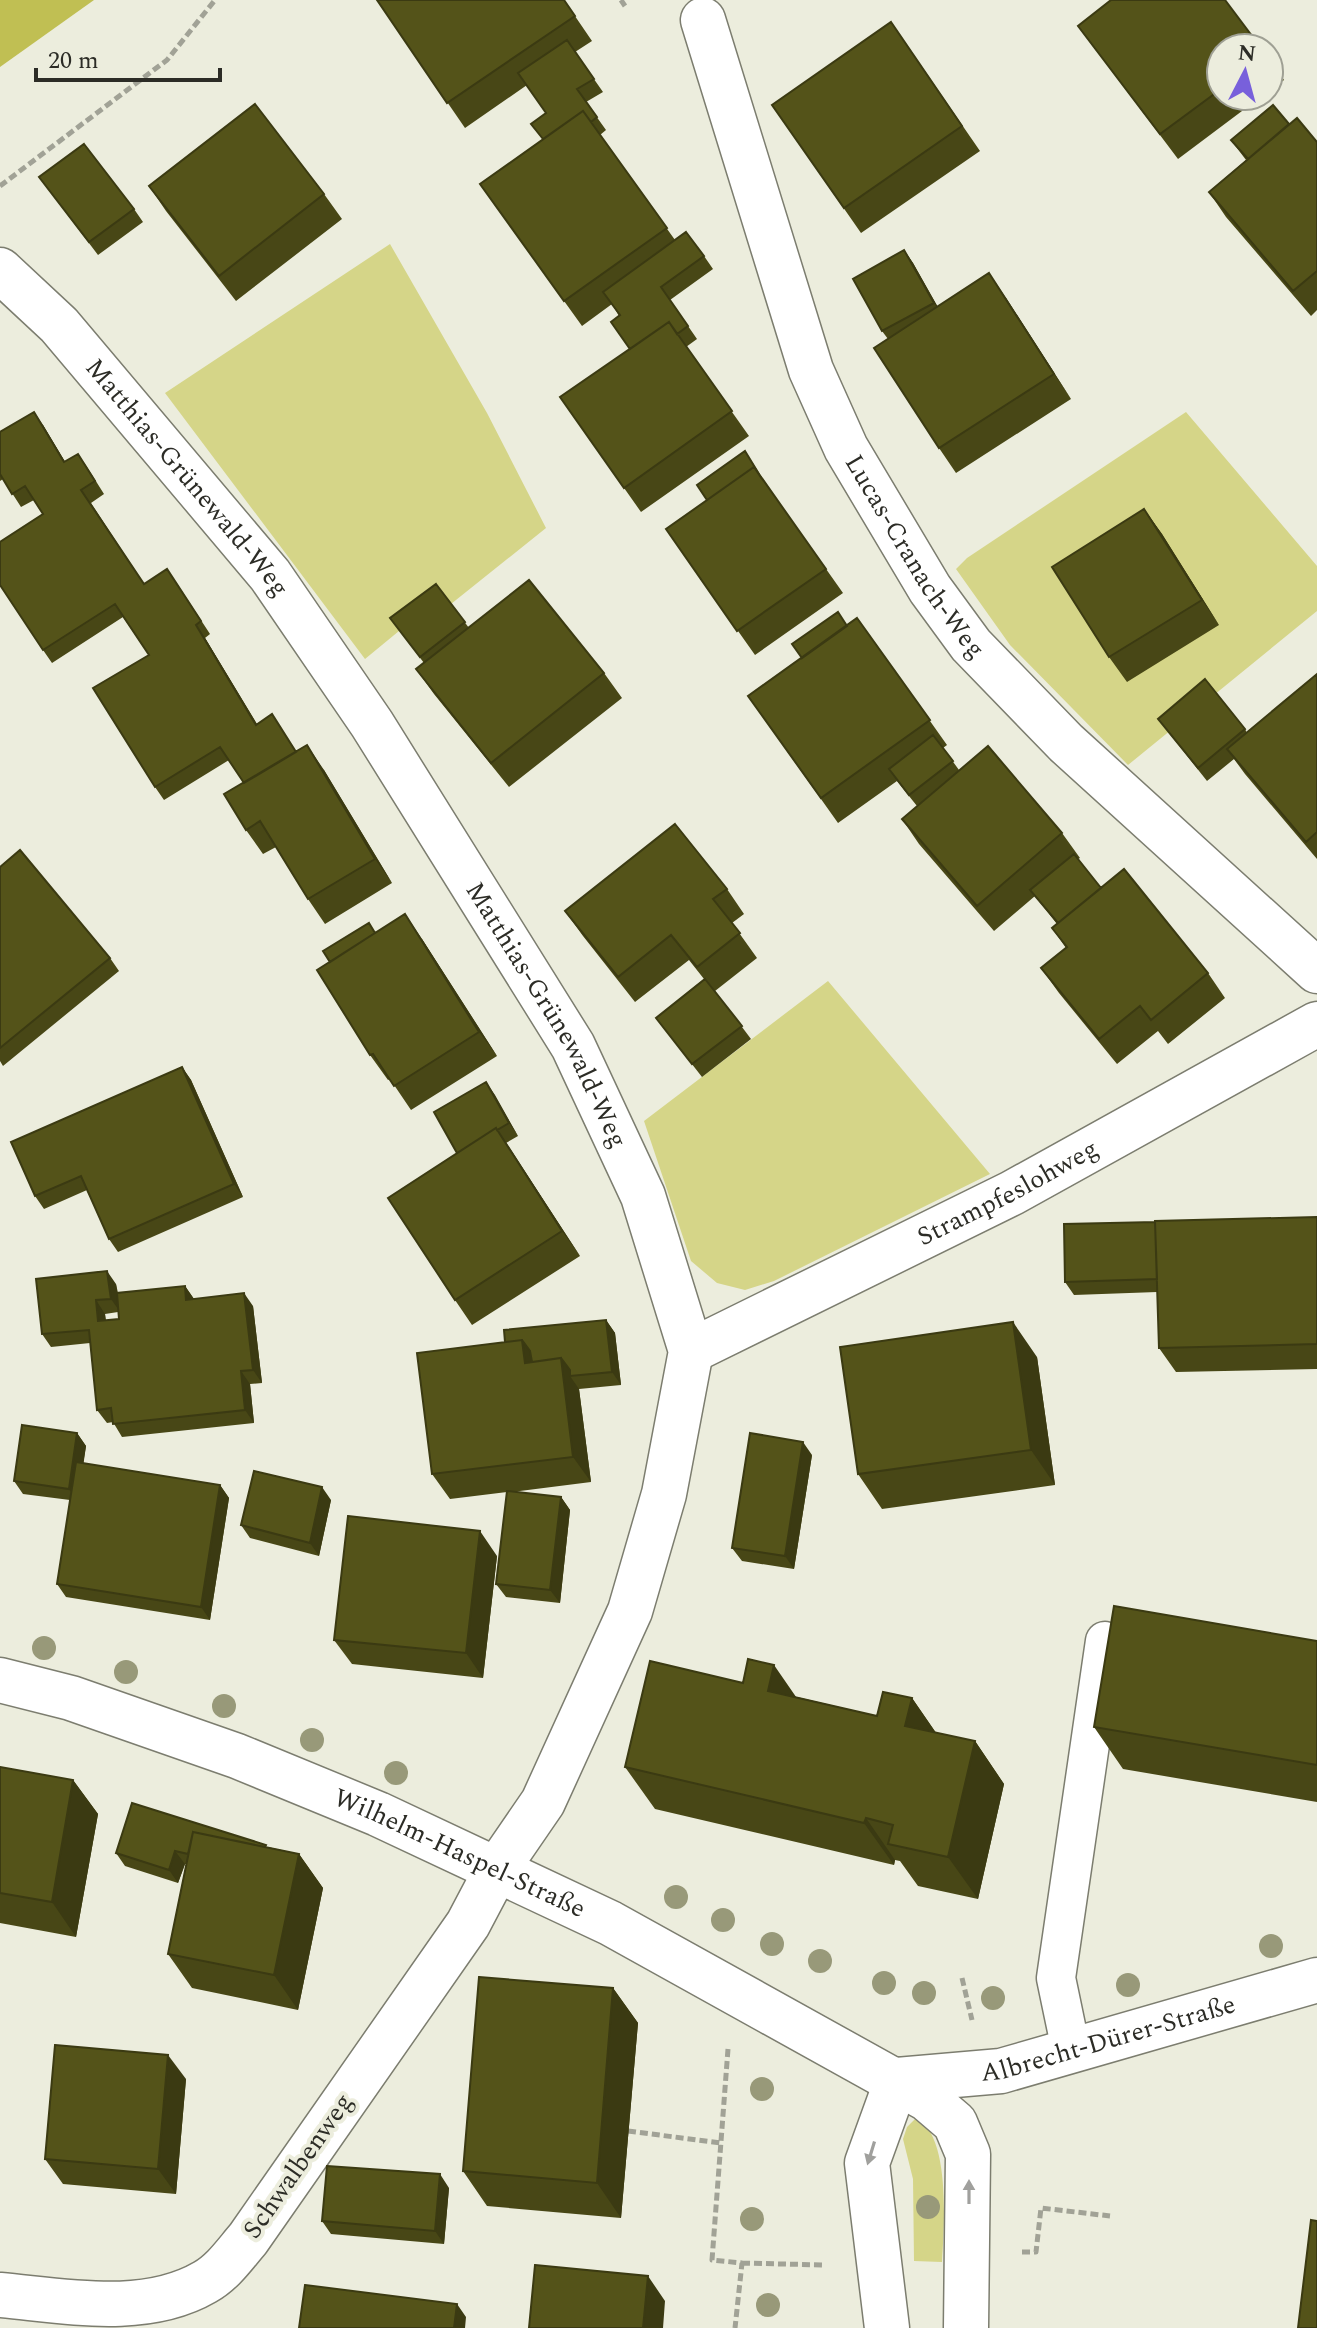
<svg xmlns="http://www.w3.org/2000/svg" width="1317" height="2328" font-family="Spectral,serif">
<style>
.green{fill:#d5d588}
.forest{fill:#c0bf53}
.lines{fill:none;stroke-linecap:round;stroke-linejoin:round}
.service-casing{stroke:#7c7d6f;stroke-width:41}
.minor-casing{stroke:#7c7d6f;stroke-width:47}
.tertiary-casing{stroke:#7c7d6f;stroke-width:47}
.path{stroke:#a1a296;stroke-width:5;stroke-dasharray:8 4;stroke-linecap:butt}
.service{stroke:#fff;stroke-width:38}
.minor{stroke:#fff;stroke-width:44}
.tertiary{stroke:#fff;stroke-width:44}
.tree{fill:#989979}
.wall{fill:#484716;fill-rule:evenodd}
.shaded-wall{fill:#3b3a12}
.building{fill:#545319;stroke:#3b3a12;stroke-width:2}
.oneway{fill:#a0a09d}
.labels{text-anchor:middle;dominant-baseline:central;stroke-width:8;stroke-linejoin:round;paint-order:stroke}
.street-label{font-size:26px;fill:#2c2c26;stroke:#eceddd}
</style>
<rect width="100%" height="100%" fill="#eceddd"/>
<path class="green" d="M 390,244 L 487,413 L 546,528 L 451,604 L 399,631 L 365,659 L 165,393 Z
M 1186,412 L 1317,566 L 1317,611 L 1128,765 L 1010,645 L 956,569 L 967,558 Z
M 828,981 L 990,1174 L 774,1281 L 745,1290 L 717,1283 L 691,1261 L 644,1121 Z
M 917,2117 C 951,2139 944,2225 942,2262 L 914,2261 L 913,2179 L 903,2139 L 907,2127 Z"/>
<path class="forest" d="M 0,0 L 94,0 L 0,67 Z"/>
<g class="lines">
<defs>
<path id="service" d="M 1071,2050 L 1056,1978 L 1105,1641"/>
<g id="minor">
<path id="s1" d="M 703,20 L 811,370 L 846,448 L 930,589 L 971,645 L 1066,743 L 1317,971"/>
<path id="s2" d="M 0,270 L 59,325 L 270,575 L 372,724 L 573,1046 L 643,1196 L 691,1351 L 664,1494 L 630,1611 L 543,1802 L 497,1869 L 468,1924 L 248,2239 C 235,2254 223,2272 205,2282 C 145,2317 66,2301 0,2295"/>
<path id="s3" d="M 691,1351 L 1012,1193 L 1317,1024"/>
<path id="s4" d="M 897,2080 L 1001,2071 L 1317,1980"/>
</g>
<g id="tertiary">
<path id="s5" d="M 0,1680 L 71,1698 L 237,1756 L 378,1814 L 610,1923 L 927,2099 L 955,2123 L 968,2154 L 966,2328"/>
<path d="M 887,2328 L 867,2163 L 897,2080"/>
</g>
</defs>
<use href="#service" class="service-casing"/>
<use href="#minor" class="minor-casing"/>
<use href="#tertiary" class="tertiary-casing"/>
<path class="path" d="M 621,0 L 625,6
M 0,186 L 167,60 L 215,0
M 962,1978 L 972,2020
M 728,2049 L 712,2260 L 742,2263 L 735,2328
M 628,2131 L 721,2143
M 1022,2252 L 1036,2252 L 1041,2208 L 1110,2216
M 742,2263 L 824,2265"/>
<use href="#service" class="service"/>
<use href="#minor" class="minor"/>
<use href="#tertiary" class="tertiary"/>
</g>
<g class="tree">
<circle cx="44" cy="1648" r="12"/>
<circle cx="126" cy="1672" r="12"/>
<circle cx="224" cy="1706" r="12"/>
<circle cx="312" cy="1740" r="12"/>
<circle cx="396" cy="1773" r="12"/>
<circle cx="676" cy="1897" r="12"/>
<circle cx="723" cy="1920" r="12"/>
<circle cx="772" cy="1944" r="12"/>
<circle cx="1271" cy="1946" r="12"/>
<circle cx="820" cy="1961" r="12"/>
<circle cx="884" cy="1983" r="12"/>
<circle cx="1128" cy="1985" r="12"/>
<circle cx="924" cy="1993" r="12"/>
<circle cx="993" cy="1998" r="12"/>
<circle cx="762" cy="2089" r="12"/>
<circle cx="928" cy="2207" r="12"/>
<circle cx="752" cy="2219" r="12"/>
<circle cx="768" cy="2305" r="12"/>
</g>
<path class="wall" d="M 377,0 L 564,0 L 592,41 L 575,52 L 603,92 L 586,102 L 606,130 L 600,135 L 675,240 L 704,256 L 713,269 L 670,300 L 697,339 L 686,347 L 749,436 L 641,512 L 560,397 L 630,349 L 619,316 L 612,304 L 582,326 L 480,184 L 542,140 L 546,113 L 527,85 L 465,128 Z
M 891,22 L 980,151 L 861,233 L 772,105 Z
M 1078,26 L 1221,48 L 1221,96 L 1262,96 L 1178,159 Z
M 1269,58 L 1284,80 L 1269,91 Z
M 1289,124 L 1317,142 L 1317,310 L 1311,316 L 1226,217 L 1209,192 L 1246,160 L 1231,140 Z
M 39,177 L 134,209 L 143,222 L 98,255 Z
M 149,186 L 324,194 L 342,219 L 236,301 L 166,211 Z
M 904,250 L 913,263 L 937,306 L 1006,298 L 1071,399 L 956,473 L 939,448 L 888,339 L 882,331 Z
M 43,425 L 65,462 L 78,454 L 87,467 L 104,494 L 91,503 L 144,584 L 176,582 L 210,634 L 205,638 L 257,724 L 272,714 L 296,752 L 324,770 L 392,883 L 325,924 L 308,899 L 276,847 L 263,854 L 246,830 L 244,783 L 229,760 L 164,800 L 155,787 L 149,655 L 123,617 L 52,663 L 43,650 L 43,514 L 34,500 L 21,507 L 3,479 L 0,481 L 0,432 Z
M 745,451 L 771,491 L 843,593 L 755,655 L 666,529 L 707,500 Z
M 1144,509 L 1162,534 L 1219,625 L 1127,682 L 1109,657 Z
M 436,584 L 469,628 L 604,673 L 622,698 L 509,787 L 434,694 L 416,669 L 424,663 L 390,618 Z
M 857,618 L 947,745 L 943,748 L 959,770 L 1062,833 L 1080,858 L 1078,859 L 1101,888 L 1208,973 L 1225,998 L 1168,1044 L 1158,1031 L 1117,1064 L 1059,993 L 1041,968 L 1066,948 L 1052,928 L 1057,924 L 1035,896 L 994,931 L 919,844 L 902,819 L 917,806 L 897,781 L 838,823 L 748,696 Z
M 1317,674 L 1317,859 L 1245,774 L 1234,759 L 1207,781 L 1158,719 L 1245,729 L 1247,733 Z
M 0,867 L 110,958 L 119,971 L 3,1066 L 0,1061 Z
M 727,889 L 744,914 L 732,923 L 757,958 L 715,991 L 751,1039 L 702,1077 L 656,1018 L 704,979 L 689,960 L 635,1002 L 583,936 L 565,911 Z
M 376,933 L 422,939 L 497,1056 L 411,1110 L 390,1079 L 388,1080 L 370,1055 Z
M 182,1067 L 191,1080 L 243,1197 L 118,1252 L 109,1239 L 87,1190 L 44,1209 L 35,1196 Z
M 486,1082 L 518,1136 L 506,1143 L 580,1256 L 472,1325 L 455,1300 L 457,1153 Z
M 1317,1217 L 1317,1369 L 1176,1372 L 1159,1348 L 1157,1292 L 1074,1295 L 1065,1282 Z
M 116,1284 L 118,1293 L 185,1286 L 194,1299 L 253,1306 L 262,1383 L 250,1384 L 254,1423 L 122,1437 L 113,1422 L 107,1423 L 97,1410 L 90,1343 L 51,1347 L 42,1334 ZM 118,1312 L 119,1319 L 106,1321 L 105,1314 Z
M 606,1320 L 615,1333 L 621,1385 L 579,1389 L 591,1482 L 512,1492 L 561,1497 L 570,1510 L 560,1603 L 506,1597 L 496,1584 L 507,1492 L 450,1499 L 432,1474 L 505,1342 Z
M 1037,1357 L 1055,1485 L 882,1509 L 858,1474 Z
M 77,1433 L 86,1446 L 83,1464 L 220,1485 L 229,1498 L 210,1620 L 66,1597 L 57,1584 L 70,1500 L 23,1494 L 14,1481 Z
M 812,1455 L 794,1569 L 742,1561 L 732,1548 Z
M 331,1500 L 319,1556 L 250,1538 L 241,1525 Z
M 497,1556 L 483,1678 L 352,1664 L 334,1640 Z
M 1317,1641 L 1317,1802 L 1123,1769 L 1094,1727 Z
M 797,1697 L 877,1716 L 912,1698 L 936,1733 L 975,1741 L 1004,1784 L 978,1899 L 918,1886 L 900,1861 L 895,1860 L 894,1865 L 655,1809 L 625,1767 Z
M 0,1767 L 73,1780 L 98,1814 L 76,1937 L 0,1923 Z
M 268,1847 L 299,1854 L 323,1888 L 298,2010 L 192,1988 L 168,1954 L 186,1864 L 185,1864 L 178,1883 L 125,1866 L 116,1853 Z
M 613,1988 L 638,2023 L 621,2218 L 487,2206 L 463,2171 Z
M 186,2079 L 176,2194 L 63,2184 L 45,2159 Z
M 449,2188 L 444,2244 L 331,2234 L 322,2221 Z"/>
<path class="shaded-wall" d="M 904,250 L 913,263 L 943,316 L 934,303 Z
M 989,273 L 1006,298 L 1071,399 L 1054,374 Z
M 34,412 L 43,425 L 73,475 L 64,462 Z
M 1144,509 L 1162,534 L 1219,625 L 1202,600 Z
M 196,625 L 205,638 L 265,738 L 256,725 Z
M 307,745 L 324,770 L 392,883 L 375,859 Z
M 405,914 L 422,939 L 497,1056 L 479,1032 Z
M 182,1067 L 191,1080 L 243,1197 L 234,1184 Z
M 486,1082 L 495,1095 L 518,1136 L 509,1123 Z
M 496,1128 L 513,1153 L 580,1256 L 562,1231 Z
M 107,1271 L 116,1284 L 120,1312 L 111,1299 Z
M 185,1286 L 194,1299 L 186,1300 Z
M 244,1293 L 253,1306 L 262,1383 L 253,1370 Z
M 96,1300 L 105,1314 L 107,1334 L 98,1321 Z
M 606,1320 L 615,1333 L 621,1385 L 612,1372 Z
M 1013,1322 L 1037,1357 L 1055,1485 L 1031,1450 Z
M 522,1340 L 540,1364 L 525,1363 Z
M 561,1358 L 574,1376 L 570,1376 L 579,1389 L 591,1482 L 573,1457 Z
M 241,1371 L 250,1384 L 254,1423 L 245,1410 Z
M 77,1433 L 86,1446 L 78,1502 L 69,1489 Z
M 803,1442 L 812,1455 L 794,1569 L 785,1556 Z
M 220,1485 L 229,1498 L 210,1620 L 201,1607 Z
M 322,1487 L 331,1500 L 319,1556 L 310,1543 Z
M 561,1497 L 570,1510 L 560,1603 L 550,1590 Z
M 480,1531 L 497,1556 L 483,1678 L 466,1653 Z
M 774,1665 L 803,1707 L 768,1691 Z
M 912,1698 L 941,1740 L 905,1726 Z
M 975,1741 L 1004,1784 L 978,1899 L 948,1857 Z
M 73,1780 L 98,1814 L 76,1937 L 52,1902 Z
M 866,1818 L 895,1860 L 894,1865 L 864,1823 Z
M 175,1851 L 185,1864 L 178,1883 L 169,1870 Z
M 299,1854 L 323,1888 L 298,2010 L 274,1975 Z
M 613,1988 L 638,2023 L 621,2218 L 597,2183 Z
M 168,2055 L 186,2079 L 176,2194 L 158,2169 Z
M 440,2174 L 449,2188 L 444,2244 L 435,2231 Z
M 648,2276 L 665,2301 L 663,2328 L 643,2328 Z
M 457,2304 L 466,2317 L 465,2328 L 454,2328 Z"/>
<path class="building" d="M 377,0 L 564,0 L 575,16 L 447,103 Z
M 1111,0 L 1225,0 L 1261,48 L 1221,48 L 1221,89 L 1160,134 L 1078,26 Z
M 891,22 L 962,126 L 844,208 L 772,105 Z
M 567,40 L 594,79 L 577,89 L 597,117 L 591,122 L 583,111 L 543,139 L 531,124 L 546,113 L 518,73 Z
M 255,104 L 324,194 L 219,276 L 149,186 Z
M 1273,105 L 1289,124 L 1248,159 L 1231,140 Z
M 583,111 L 667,228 L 564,301 L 480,184 Z
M 1297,118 L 1317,142 L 1317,271 L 1293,291 L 1209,192 Z
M 84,144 L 134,209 L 89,242 L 39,177 Z
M 686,232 L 704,256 L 661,287 L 688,326 L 677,334 L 669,322 L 630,349 L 611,322 L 620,315 L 603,292 Z
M 904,250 L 934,303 L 882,331 L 853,279 Z
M 989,273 L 1054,374 L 939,448 L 874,348 Z
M 669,322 L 732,411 L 624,488 L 560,397 Z
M 34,412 L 64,462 L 78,454 L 95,481 L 81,490 L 144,584 L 167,569 L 201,621 L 196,625 L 256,725 L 272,714 L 296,752 L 244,783 L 220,747 L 155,787 L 93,688 L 149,655 L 115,604 L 43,650 L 0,585 L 0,542 L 43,514 L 25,486 L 12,494 L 0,474 L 0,432 Z
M 745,451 L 762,479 L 754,467 L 707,500 L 697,485 Z
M 754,467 L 826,569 L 737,631 L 666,529 Z
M 1144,509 L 1202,600 L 1109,657 L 1052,567 Z
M 529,580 L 604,673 L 491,763 L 416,669 Z
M 436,584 L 465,622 L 420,657 L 390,618 Z
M 838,612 L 847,626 L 802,658 L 792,644 Z
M 857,618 L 930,720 L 821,798 L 748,696 Z
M 1317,674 L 1317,832 L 1306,842 L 1227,749 Z
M 1205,679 L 1245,729 L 1198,768 L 1158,719 Z
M 933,735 L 953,761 L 909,795 L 889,769 Z
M 307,745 L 375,859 L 308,899 L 260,821 L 246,830 L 224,794 Z
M 988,746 L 1062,833 L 977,906 L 902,819 Z
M 675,824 L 727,889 L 713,899 L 740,933 L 697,967 L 671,935 L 618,977 L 565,911 Z
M 20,850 L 110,958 L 0,1048 L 0,867 Z
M 1074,854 L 1101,888 L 1058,923 L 1030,890 Z
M 1124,869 L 1208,973 L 1151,1020 L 1140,1006 L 1099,1039 L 1041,968 L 1067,947 L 1052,928 Z
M 405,914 L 479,1032 L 394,1086 L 373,1054 L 370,1055 L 317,970 Z
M 369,923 L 375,933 L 330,962 L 323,951 Z
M 705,979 L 742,1026 L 692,1064 L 656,1018 Z
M 182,1067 L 234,1184 L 109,1239 L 81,1176 L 35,1196 L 11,1142 Z
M 486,1082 L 509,1123 L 497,1130 L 496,1128 L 457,1153 L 434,1112 Z
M 496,1128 L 562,1231 L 455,1300 L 388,1198 Z
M 1317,1217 L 1317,1344 L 1159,1348 L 1155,1221 Z
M 1155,1222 L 1157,1279 L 1065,1282 L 1064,1224 Z
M 107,1271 L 111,1299 L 96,1300 L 98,1321 L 119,1319 L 117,1293 L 185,1286 L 186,1300 L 244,1293 L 253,1370 L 241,1371 L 245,1410 L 113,1424 L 111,1408 L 97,1410 L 89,1330 L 42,1334 L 36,1279 Z
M 606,1320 L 612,1372 L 570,1376 L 570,1370 L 561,1358 L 532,1362 L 530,1351 L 522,1340 L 505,1342 L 504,1330 Z
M 1013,1322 L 1031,1450 L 858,1474 L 840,1347 Z
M 522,1340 L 525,1363 L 561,1358 L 573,1457 L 432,1474 L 417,1353 Z
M 22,1425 L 77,1433 L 69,1489 L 14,1481 Z
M 750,1433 L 803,1442 L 785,1556 L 732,1548 Z
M 76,1462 L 220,1485 L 201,1607 L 57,1584 Z
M 254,1471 L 322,1487 L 310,1543 L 241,1525 Z
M 507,1491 L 561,1497 L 550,1590 L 496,1584 Z
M 348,1516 L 480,1531 L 466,1653 L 334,1640 Z
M 1114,1606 L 1317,1641 L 1317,1765 L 1094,1727 Z
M 748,1659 L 774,1665 L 768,1691 L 877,1716 L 883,1692 L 912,1698 L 905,1726 L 975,1741 L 948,1857 L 888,1844 L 893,1825 L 866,1818 L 864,1823 L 625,1767 L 650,1661 L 743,1683 Z
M 0,1767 L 73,1780 L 52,1902 L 0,1893 Z
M 132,1803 L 266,1845 L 265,1847 L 193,1832 L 188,1854 L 175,1851 L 169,1870 L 116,1853 Z
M 193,1832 L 299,1854 L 274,1975 L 168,1954 Z
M 479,1977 L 613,1988 L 597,2183 L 463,2171 Z
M 55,2045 L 168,2055 L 158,2169 L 45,2159 Z
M 327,2166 L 440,2174 L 435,2231 L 322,2221 Z
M 1311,2220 L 1317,2221 L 1317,2328 L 1298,2328 Z
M 535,2265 L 648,2276 L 643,2328 L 529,2328 Z
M 305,2285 L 457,2304 L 454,2328 L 299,2328 Z"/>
<defs><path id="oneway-solid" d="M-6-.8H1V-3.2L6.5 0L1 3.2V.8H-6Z" transform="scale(2)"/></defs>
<g class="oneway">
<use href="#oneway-solid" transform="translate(871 2153) rotate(107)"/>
<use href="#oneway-solid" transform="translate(969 2192) rotate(-90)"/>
</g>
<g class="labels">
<g class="street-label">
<text stroke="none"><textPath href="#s2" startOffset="280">Matthias-Grünewald-Weg</textPath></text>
<text stroke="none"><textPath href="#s1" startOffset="580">Lucas-Cranach-Weg</textPath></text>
<text stroke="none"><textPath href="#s2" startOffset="928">Matthias-Grünewald-Weg</textPath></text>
<text stroke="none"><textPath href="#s3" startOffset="354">Strampfeslohweg</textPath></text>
<text stroke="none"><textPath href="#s5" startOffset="492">Wilhelm-Haspel-Straße</textPath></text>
<text stroke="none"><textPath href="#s4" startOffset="216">Albrecht-Dürer-Straße</textPath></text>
<text transform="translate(298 2166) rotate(-55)">Schwalbenweg</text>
</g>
</g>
<g transform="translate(1245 72) rotate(6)"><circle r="38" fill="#eceddd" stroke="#9fa094" stroke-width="2"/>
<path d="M0-6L14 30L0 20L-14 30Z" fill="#7860db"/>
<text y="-12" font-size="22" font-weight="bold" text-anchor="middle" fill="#2c2c26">N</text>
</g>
<path d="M36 68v12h184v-12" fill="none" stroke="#2c2c26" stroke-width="4"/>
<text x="48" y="68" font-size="24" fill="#2c2c26" stroke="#eceddd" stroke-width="6" paint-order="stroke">20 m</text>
</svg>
